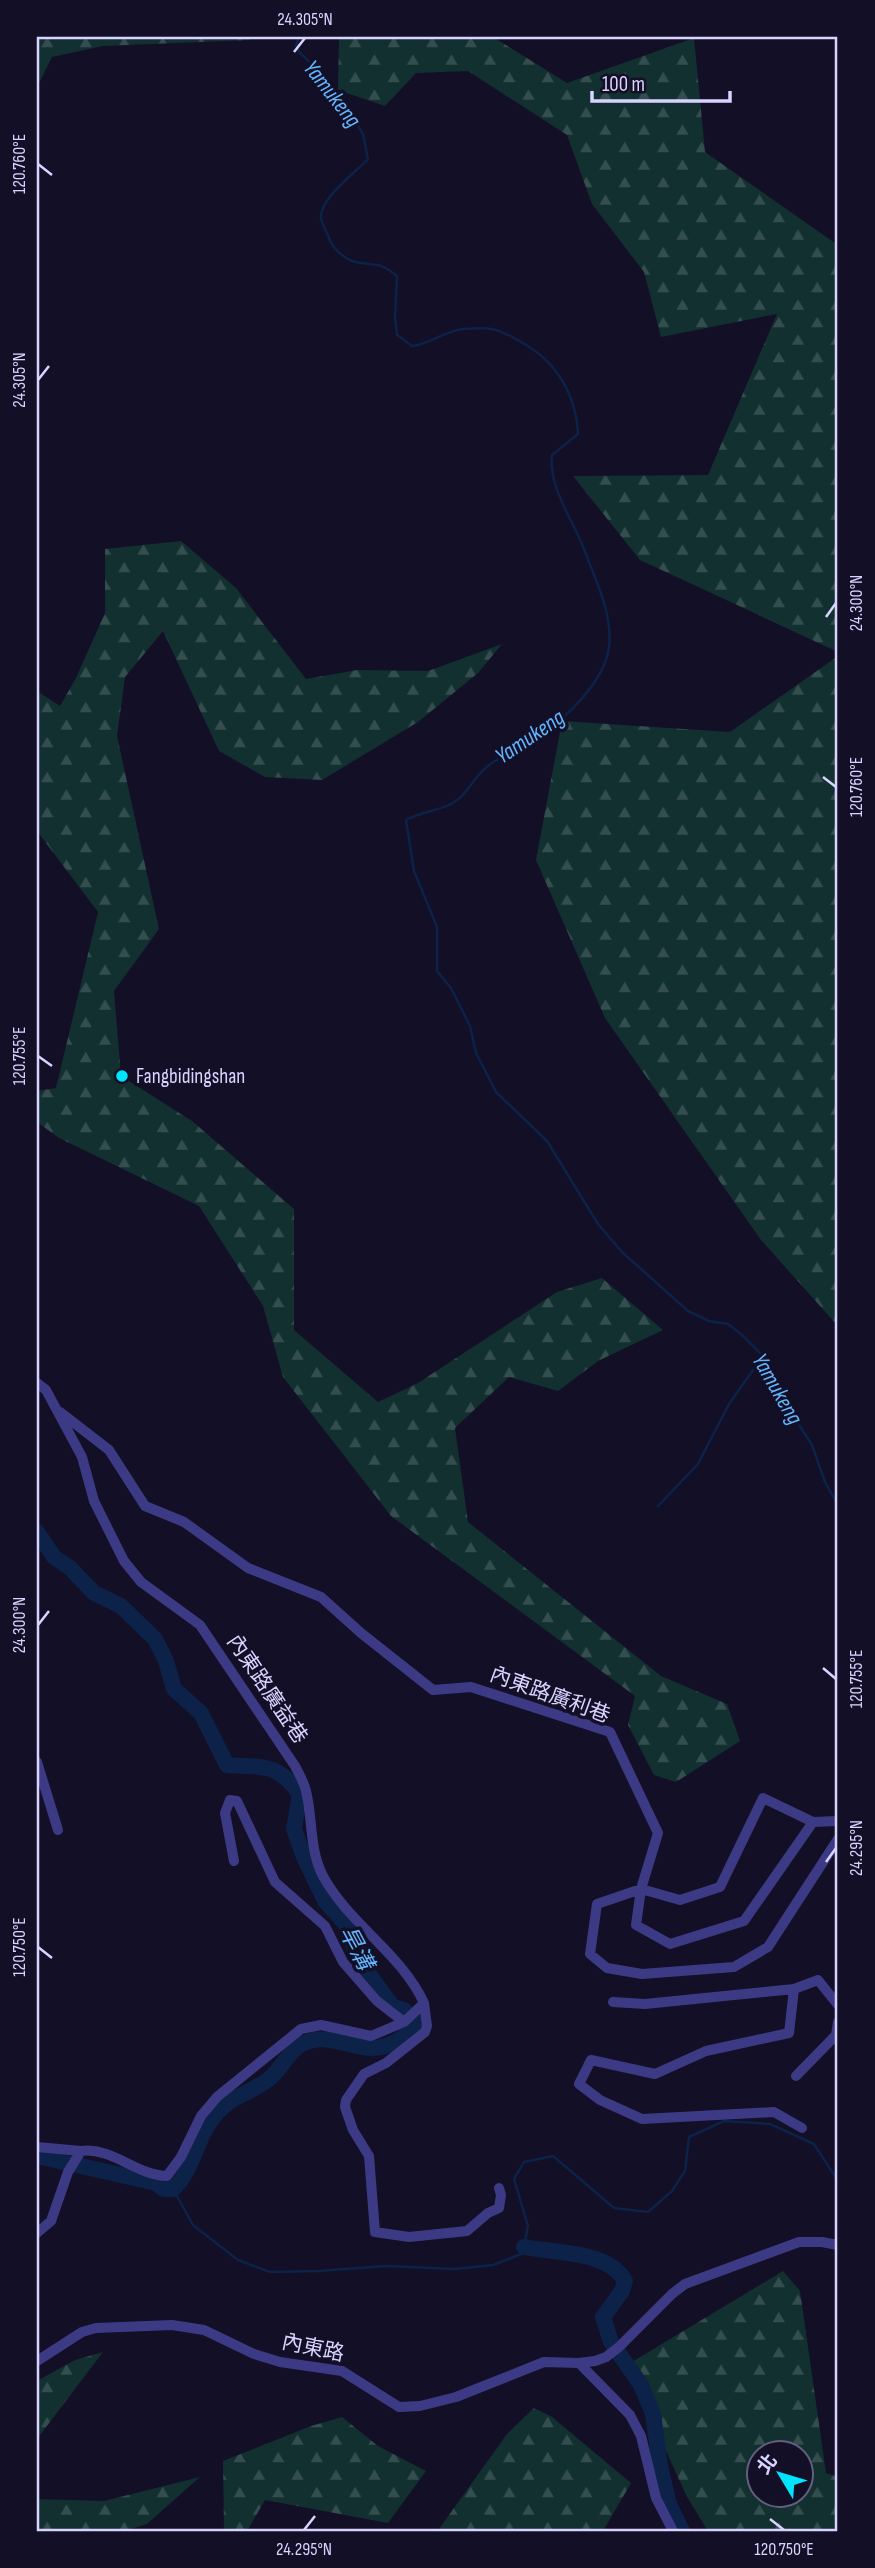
<svg xmlns="http://www.w3.org/2000/svg" width="875" height="2568" font-family="'Sofia Sans Condensed','Noto Sans TC',sans-serif">
<style>
.forest{fill:url(#forest-firs);fill-rule:evenodd}
.lines{fill:none;stroke-linecap:round;stroke-linejoin:round}
.stream{stroke:#0c2248;stroke-width:2.5}
.river{stroke:#0c2248;stroke-width:16}
.minor{stroke:#3d3a85;stroke-width:10}
.ticks{fill:none;stroke:#d9d4ff;stroke-width:2.5}
.poi-dot{fill:#00e5ff;stroke:#130f26;stroke-width:2.5}
.labels{text-anchor:middle;dominant-baseline:central;stroke-width:7;stroke-linejoin:round;paint-order:stroke}
.poi-label{font-size:21px;fill:#d9d4ff;stroke:#130f26;text-anchor:start}
.street-label{font-size:21px;fill:#d9d4ff;stroke:#130f26}
.water-label{font-size:23px;font-style:italic;fill:#62b6ff;stroke:#130f26}
.neatline{fill:none;stroke:#d9d4ff;stroke-width:2.5}
.ticks-label{font-size:18px;text-anchor:middle;fill:#d9d4ff}
</style>
<defs>
<pattern id="forest-firs" width="22" height="20" patternUnits="userSpaceOnUse" patternTransform="scale(1.75)"><rect width="22" height="20" fill="#12302f"/><path d="M5 1l3.5 6h-7zM16 11l3.5 6h-7z" fill="#344d4e"/></pattern>
</defs>
<rect width="100%" height="100%" fill="#130f26"/>
<path class="forest" d="M 37,37 L 252,37 L 250,40 L 103,46 L 52,57 L 37,87 Z
M 339,37 L 493,37 L 567,83 L 694,38 L 705,152 L 835,243 L 838,239 L 838,652 L 640,560 L 573,476 L 708,475 L 777,314 L 661,337 L 644,272 L 592,204 L 567,135 L 468,71 L 416,73 L 385,106 L 338,90 Z
M 181,541 L 236,588 L 306,679 L 357,670 L 428,671 L 502,644 L 478,673 L 418,722 L 322,780 L 265,777 L 219,751 L 163,631 L 125,677 L 117,736 L 159,929 L 114,991 L 121,1076 L 192,1121 L 294,1209 L 294,1330 L 378,1402 L 418,1383 L 557,1292 L 602,1278 L 663,1330 L 598,1361 L 558,1391 L 509,1377 L 455,1428 L 468,1522 L 661,1676 L 727,1704 L 740,1741 L 676,1782 L 654,1775 L 628,1725 L 635,1696 L 391,1516 L 283,1377 L 263,1306 L 199,1206 L 59,1138 L 37,1122 L 37,1091 L 56,1088 L 98,912 L 37,831 L 37,691 L 60,706 L 76,678 L 105,613 L 105,549 Z
M 838,656 L 838,1326 L 761,1240 L 605,1018 L 536,860 L 562,721 L 730,732 Z
M 783,2271 L 800,2291 L 826,2473 L 838,2477 L 838,2531 L 708,2531 L 687,2497 L 627,2365 ZM 802,2452 L 802,2494 L 760,2494 L 760,2452 Z
M 103,2352 L 37,2439 L 37,2381 L 75,2360 Z
M 534,2408 L 552,2417 L 631,2483 L 603,2531 L 441,2531 L 439,2529 L 507,2434 Z
M 342,2417 L 378,2446 L 426,2471 L 388,2523 L 265,2500 L 247,2531 L 224,2531 L 223,2461 L 311,2426 Z
M 200,2477 L 147,2524 L 124,2531 L 37,2531 L 37,2499 L 104,2501 Z"/>
<g class="lines">
<path class="stream" d="M 299,37 L 296,46 L 300,53 L 320,72 L 354,119 L 363,134 L 368,159 C 356,172 319,199 321,218 C 322,224 327,232 329,238 C 332,247 342,257 352,261 C 374,268 374,258 397,276 L 395,317 L 397,335 L 412,346 C 430,344 446,330 464,329 C 472,329 483,327 491,329 C 501,330 512,337 521,342 C 556,361 576,394 578,434 L 552,455 C 548,487 573,520 584,549 C 595,579 613,614 609,647 C 605,681 566,718 539,737 C 523,748 503,754 488,766 C 474,776 467,796 451,804 C 437,811 420,812 406,820 L 414,871 L 437,927 L 437,971 L 451,988 L 470,1026 L 476,1053 L 496,1092 L 547,1141 L 598,1224 L 622,1252 L 688,1311 L 709,1321 L 728,1324 L 741,1334 L 763,1356 L 787,1406 L 812,1445 L 825,1482 L 838,1505
M 658,1506 L 698,1464 L 729,1404 L 763,1356
M 173,2189 L 193,2225 L 238,2260 L 270,2272 L 318,2271 L 386,2266 L 455,2269 L 493,2265 L 521,2254 L 524,2247 L 528,2226 L 514,2179 L 524,2162 L 553,2156 L 614,2208 L 648,2212 L 672,2191 L 685,2171 L 689,2137 L 724,2121 L 770,2124 L 814,2144 L 838,2181"/>
<path class="river" d="M 37,1532 L 54,1557 L 70,1568 L 94,1593 L 121,1606 L 155,1639 L 166,1661 L 174,1689 L 201,1713 L 227,1765 C 262,1768 276,1761 300,1794 L 294,1829 L 304,1857 L 325,1901 L 345,1923 L 359,1961 L 393,2007 L 404,2010 L 415,2020 L 414,2028 C 368,2073 341,2025 302,2044 C 287,2052 282,2069 269,2079 C 245,2097 229,2094 209,2123 C 195,2145 192,2171 173,2189 L 164,2189 L 156,2183 L 37,2156
M 524,2247 C 555,2253 609,2251 625,2281 L 622,2291 L 603,2317 L 611,2342 L 641,2385 L 653,2414 L 660,2466 L 669,2504 L 682,2531"/>
<path class="minor" d="M 37,1383 L 46,1390 L 82,1457 L 94,1501 L 124,1561 L 141,1582 L 200,1625 L 295,1766 C 299,1774 304,1782 306,1791 C 313,1819 309,1849 323,1876 C 349,1924 401,1953 424,2003 L 404,2022 L 371,2036 L 321,2025 L 301,2029 L 217,2097 L 201,2116 L 181,2157 L 167,2176 C 136,2175 112,2147 81,2151 L 68,2172 L 51,2221 L 37,2233
M 60,1412 L 109,1450 L 145,1506 L 184,1522 L 248,1568 L 321,1597 L 361,1633 L 433,1690 L 471,1687 L 610,1732 L 658,1833 L 641,1889 L 636,1925 L 670,1944 L 744,1921 L 813,1822 L 838,1821
M 37,1762 L 58,1830
M 813,1822 L 763,1798 L 720,1887 L 680,1900 L 641,1889 L 597,1904 L 590,1954 L 607,1968 L 642,1974 L 734,1967 L 768,1947 L 838,1839
M 234,1861 L 225,1813 L 230,1800 L 237,1801 L 275,1882 L 325,1926 L 343,1962 L 377,2001 L 404,2022
M 794,1989 L 818,1980 L 838,2005
M 613,2002 L 645,2004 L 794,1989 L 789,2033 L 706,2051 L 655,2074 L 591,2060 L 579,2084 L 600,2100 L 642,2119 L 774,2112 L 802,2128
M 424,2003 L 427,2026 L 425,2032 L 386,2063 L 364,2074 L 346,2100 L 345,2107 L 353,2130 L 369,2156 L 375,2232 L 409,2237 L 467,2231 L 488,2213 L 499,2208 L 501,2195 L 499,2188
M 796,2076 L 836,2035 L 838,2022
M 37,2147 L 81,2151
M 37,2361 L 82,2332 L 96,2328 L 172,2325 L 204,2330 L 254,2354 L 280,2362 L 342,2371 L 399,2407 L 420,2406 L 456,2397 L 544,2362 L 579,2363 L 595,2361 L 606,2357 L 619,2347 L 672,2294 L 685,2284 L 799,2242 L 822,2242 L 838,2245
M 579,2363 L 630,2415 L 641,2436 L 656,2498 L 673,2531"/>
</g>
<path class="ticks" d="M 294,52 L 305,38M 38,164 L 52,175M 38,380 L 49,366M 826,617 L 836,603M 823,777 L 836,787M 38,1056 L 52,1066M 38,1625 L 49,1611M 823,1668 L 836,1679M 826,1862 L 836,1848M 38,1947 L 52,1958M 770,2519 L 784,2530M 304,2530 L 315,2516"/>
<circle class="poi-dot" cx="122" cy="1076" r="7"/>
<g class="labels">
<g class="poi-label">
<text x="136" y="1076">Fangbidingshan</text>
</g>
<g class="street-label">
<text transform="translate(267 1689) rotate(56)">內東路廣益巷</text>
<text transform="translate(550 1695) rotate(20)">內東路廣利巷</text>
<text transform="translate(313 2348) rotate(12)">內東路</text>
</g>
<g class="water-label">
<text transform="translate(332 94) rotate(52)">Yamukeng</text>
<text transform="translate(530 737) rotate(-34)">Yamukeng</text>
<text transform="translate(777 1389) rotate(60)">Yamukeng</text>
<text transform="translate(356 1948) rotate(62)">旱溝</text>
</g>
</g>
<rect width="875" height="2568" fill="none" stroke="#130f26" stroke-width="77"/>
<g transform="translate(780 2474) rotate(308)"><circle r="33" fill="#130f26" stroke="#625e7d" stroke-width="2"/>
<path d="M0-5L12 26L0 18L-12 26Z" fill="#00e5ff"/>
<text y="-10" font-size="19" font-weight="bold" text-anchor="middle" fill="#d9d4ff">北</text>
</g>
<path d="M592 91v10h138v-10" fill="none" stroke="#d9d4ff" stroke-width="3.5"/>
<text x="602" y="91" font-size="21" fill="#d9d4ff" stroke="#130f26" stroke-width="5" paint-order="stroke">100 m</text>
<rect x="38" y="38" width="798" height="2492" class="neatline"/>
<g class="ticks-label">
<text x="305" y="25">24.305°N</text>
<text transform="translate(19 164) rotate(-90)" y="6">120.760°E</text>
<text transform="translate(19 380) rotate(-90)" y="6">24.305°N</text>
<text transform="translate(856 603) rotate(-90)" y="6">24.300°N</text>
<text transform="translate(856 787) rotate(-90)" y="6">120.760°E</text>
<text transform="translate(19 1056) rotate(-90)" y="6">120.755°E</text>
<text transform="translate(19 1625) rotate(-90)" y="6">24.300°N</text>
<text transform="translate(856 1679) rotate(-90)" y="6">120.755°E</text>
<text transform="translate(856 1848) rotate(-90)" y="6">24.295°N</text>
<text transform="translate(19 1947) rotate(-90)" y="6">120.750°E</text>
<text x="304" y="2555">24.295°N</text>
<text x="784" y="2555">120.750°E</text>
</g>
</svg>
